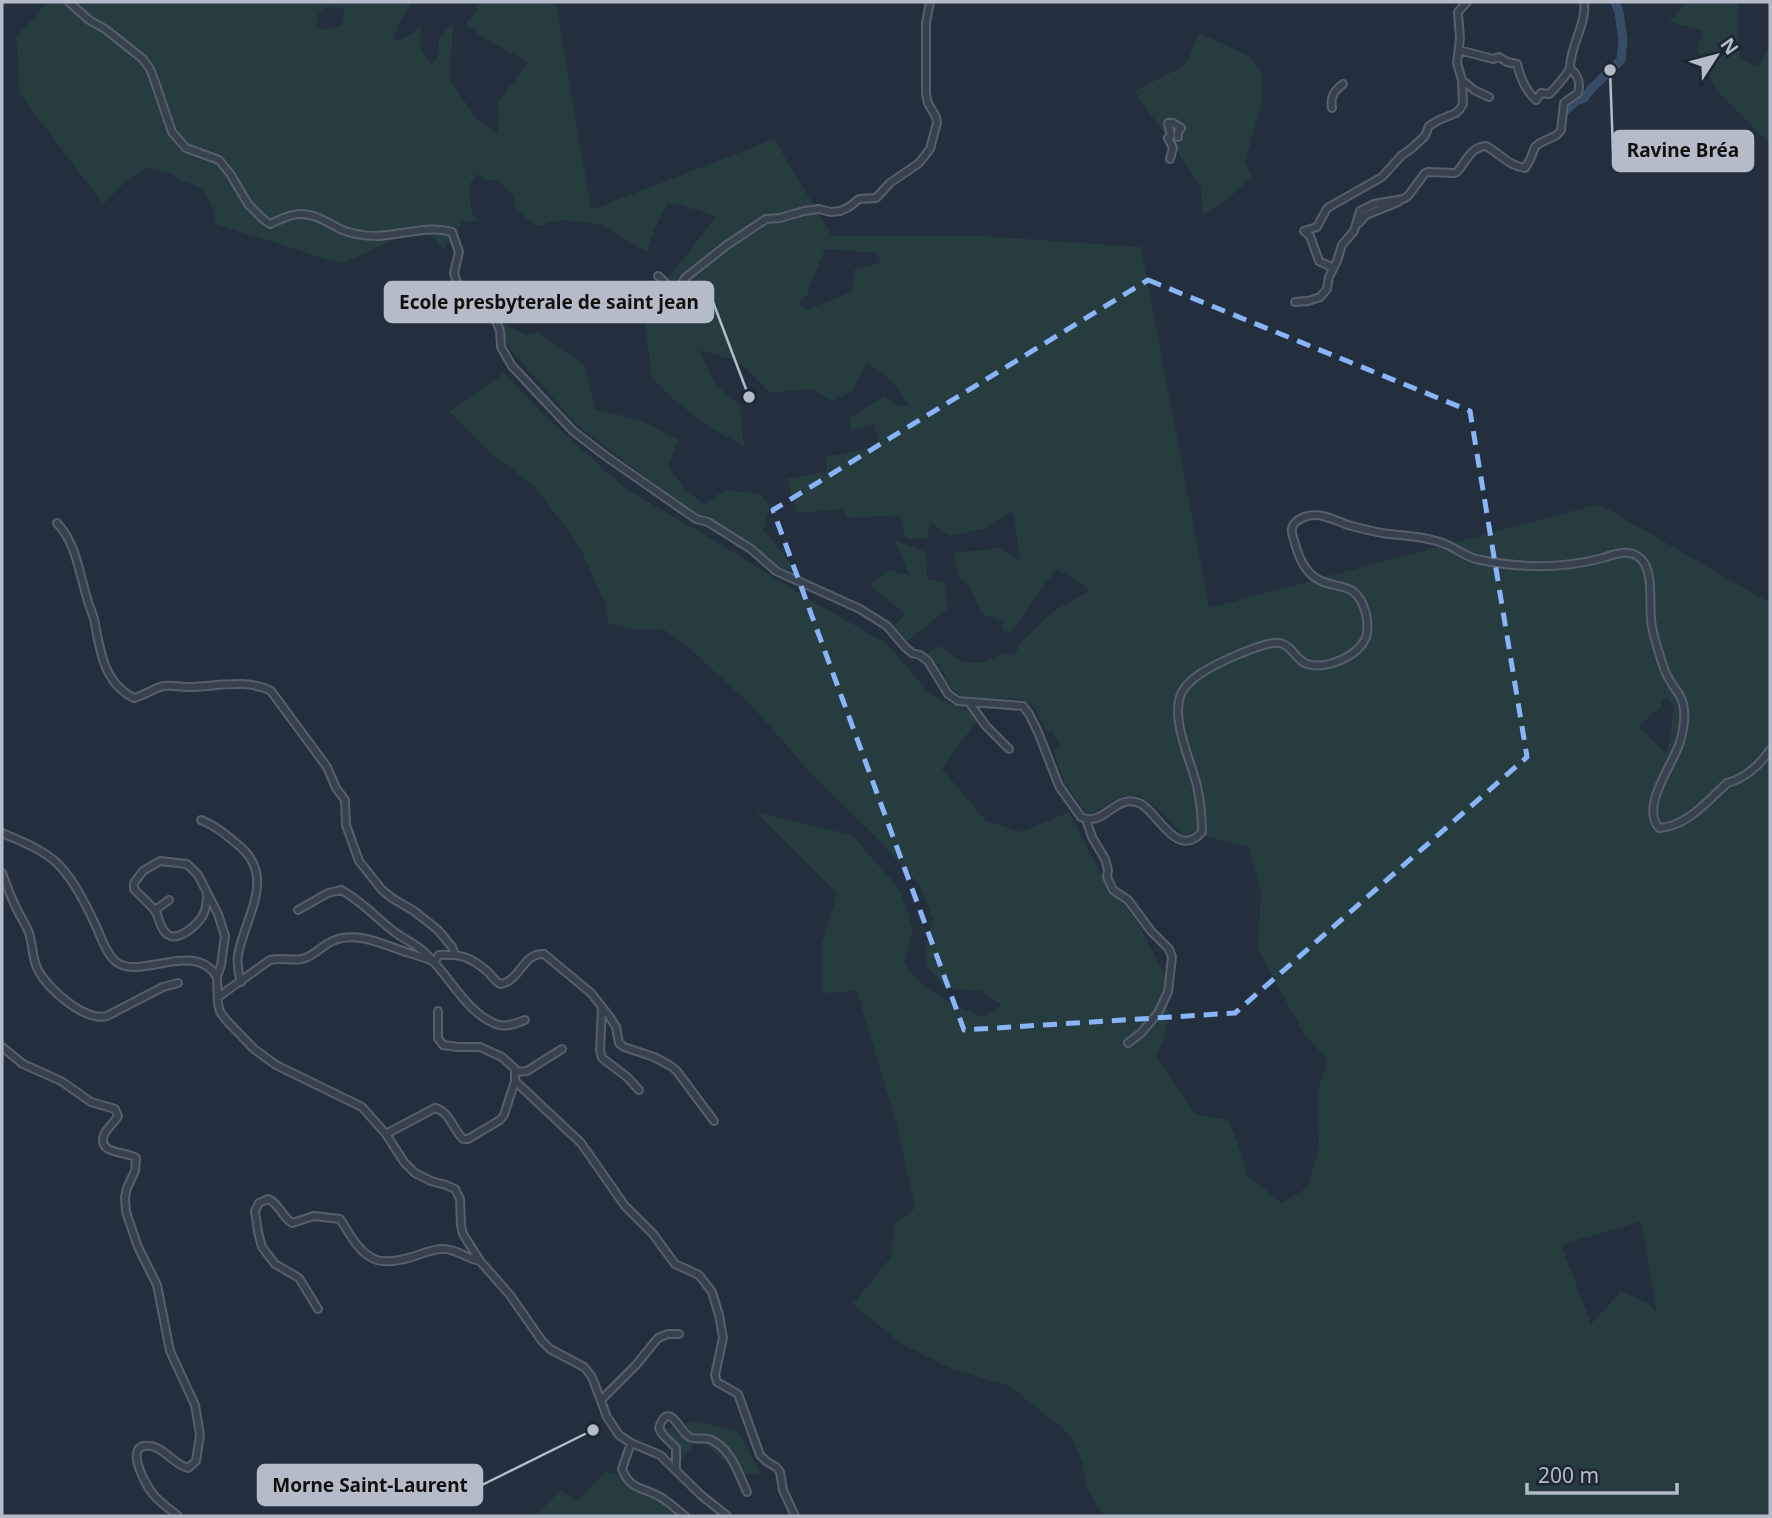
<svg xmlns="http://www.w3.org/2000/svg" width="1772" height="1518" font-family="'Noto Sans',sans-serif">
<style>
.green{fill:#263c3f;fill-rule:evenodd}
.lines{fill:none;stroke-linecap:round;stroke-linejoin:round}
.river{stroke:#394c67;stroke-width:9}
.minor-casing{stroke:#565f6c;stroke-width:10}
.minor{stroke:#38414e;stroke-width:6}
.marked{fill:none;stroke:#8ab4f8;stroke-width:5;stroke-dasharray:14 9;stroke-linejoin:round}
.leader{fill:none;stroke:#b4bcc9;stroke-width:2.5}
.callout-dot{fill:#b4bcc9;stroke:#1d2633;stroke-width:2.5}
.callout{fill:#b4bcc9;stroke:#b4bcc9;stroke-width:2.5}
.callout-label{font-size:19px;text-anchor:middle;font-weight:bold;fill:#111}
</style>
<rect width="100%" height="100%" fill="#242f3e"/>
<path class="green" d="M 48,2 L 412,2 L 397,26 L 394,41 L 404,38 L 421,28 L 420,45 L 430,65 L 438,57 L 439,39 L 453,22 L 450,80 L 476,118 L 497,133 L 499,122 L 498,103 L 528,62 L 494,44 L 465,25 L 477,10 L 476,2 L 556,2 L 591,210 L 774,139 L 832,236 L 981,236 L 1141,247 L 1209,608 L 1599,504 L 1770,603 L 1770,1516 L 1104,1516 L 1087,1490 L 1083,1466 L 1074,1441 L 1061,1427 L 1009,1386 L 952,1369 L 900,1343 L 853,1304 L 891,1257 L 894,1225 L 915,1208 L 898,1129 L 857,991 L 822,993 L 822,944 L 837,893 L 756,812 L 852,835 L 900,890 L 913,929 L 904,963 C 924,992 950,1003 982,1017 L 1002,1005 L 980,991 L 946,988 L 927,967 L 925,947 L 933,919 L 920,886 L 876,837 L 809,771 L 751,705 L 682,642 L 663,629 L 638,630 L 608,623 L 605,604 L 579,545 L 534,486 L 492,454 L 449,412 L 504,373 L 543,414 L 626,489 L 715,541 L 810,600 L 886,643 L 931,695 L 980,716 L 942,769 L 986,821 L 1021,832 L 1069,812 L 1106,884 L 1137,921 L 1163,971 L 1169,1014 L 1162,1044 L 1156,1056 L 1195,1114 L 1228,1120 L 1239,1146 L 1247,1175 L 1282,1203 L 1308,1187 L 1319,1147 L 1317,1093 L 1328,1060 L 1304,1034 L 1258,949 L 1261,893 L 1249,847 L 1194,833 L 1183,836 L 1156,807 L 1139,795 L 1121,797 L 1088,815 L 1064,782 L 1053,749 L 1060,745 L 1052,731 L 1048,734 C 1044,727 1037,711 1032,705 C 1017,691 976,705 958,693 C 940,682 950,664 923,655 L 942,646 C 959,667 983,668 1003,652 L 1014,656 L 1021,642 L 1054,611 L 1090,591 L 1083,584 L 1056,569 L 1010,633 L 1003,630 L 1003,622 L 981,613 L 969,585 L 958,577 L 954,553 L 999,548 L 1020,561 L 1014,515 L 1011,511 L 984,529 L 948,536 L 930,521 L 927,539 L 906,539 L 900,515 L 847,518 L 842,508 L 839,510 L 797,513 L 787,479 L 827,471 L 825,457 L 876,447 L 879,445 L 874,424 L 852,430 L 849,418 L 885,396 L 898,405 L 909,406 L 893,382 L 867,363 L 852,391 L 833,401 L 813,389 L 770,393 L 738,361 L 699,350 L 714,382 L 740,406 L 744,447 L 710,427 L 675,401 L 652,378 L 643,305 L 676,269 L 716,216 L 674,203 L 667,204 L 652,235 L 647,252 L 599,224 L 559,220 L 539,226 L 529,220 L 517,210 L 512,194 L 499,181 L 485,180 L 477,174 L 469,185 L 472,213 L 477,221 L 462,222 L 456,235 L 443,249 C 437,242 432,233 422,232 C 408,231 357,257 342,264 L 216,224 C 215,212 209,195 199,188 C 190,182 179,183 173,174 L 146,167 L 123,184 L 103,204 L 20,94 L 16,37 ZM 331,6 L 344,9 L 343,24 L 332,29 L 322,29 L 316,23 C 318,12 321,9 331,6 ZM 825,249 L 877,253 L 881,263 L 854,270 L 852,292 L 811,308 L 812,312 L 797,304 L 806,297 ZM 1668,698 L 1674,708 L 1667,754 L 1638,727 L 1662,706 L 1661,703 L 1664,699 ZM 1641,1221 L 1657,1312 L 1648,1303 L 1621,1291 L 1591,1324 L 1561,1245 Z
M 1686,2 L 1739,2 L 1739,59 L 1759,66 L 1770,45 L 1770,144 L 1716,90 L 1697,50 L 1703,30 L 1669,22 Z
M 1199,33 L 1249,56 L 1262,72 L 1262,101 L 1245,162 L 1252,177 L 1224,202 L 1202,214 L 1201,188 L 1190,170 L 1134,91 L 1186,65 Z
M 499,322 L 527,335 L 538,332 L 585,366 L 595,409 L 642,421 L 678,440 L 668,467 L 687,491 L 704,504 L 725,490 L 761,494 L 770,507 L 763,530 L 801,575 L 766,561 L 670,496 L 575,423 L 509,348 Z
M 895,541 L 926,552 L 927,579 L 945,583 L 948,608 L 908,641 L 893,626 L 905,614 L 870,585 L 888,570 L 909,575 Z
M 695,1421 L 738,1432 L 762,1475 L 739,1474 L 699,1439 L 681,1460 L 654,1432 Z
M 605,1472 L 616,1474 L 626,1486 L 659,1502 L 676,1516 L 535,1516 L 560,1491 L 579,1500 Z"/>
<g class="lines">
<path class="river" d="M 1565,111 L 1576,101 L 1584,98 L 1591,89 L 1621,60 L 1623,40 L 1619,12 L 1615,2"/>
<defs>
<path id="minor" d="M 69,2 L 89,20 L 105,29 L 143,59 L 150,69 L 155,82 L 172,132 L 186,148 L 219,160 L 231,175 L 248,204 L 263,219 L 270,224 C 280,220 289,214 300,214 C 316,214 327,222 340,229 C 351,234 365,236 377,236 C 402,235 428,225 452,232 L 459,252 L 454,273 L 457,283 L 474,301 L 496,321 L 500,331 L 501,347 L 512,366 L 573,431 L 607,457 L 696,519 L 708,522 L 751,549 L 776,571 L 860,609 L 887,626 L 905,647 L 912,653 L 920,655 L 928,661 L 948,694 L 958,701 L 1023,706 L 1029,714 L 1038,732 L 1059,786 L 1081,817 C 1105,828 1116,791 1141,804 C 1158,813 1177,860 1202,832 C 1202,817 1200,800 1197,786 C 1191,760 1168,715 1183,690 C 1187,684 1194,678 1200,674 C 1213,665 1265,640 1280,643 C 1293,646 1295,660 1307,664 C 1326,670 1359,656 1366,637 C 1369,629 1367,621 1366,614 C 1356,576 1334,593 1313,576 C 1303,568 1297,552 1294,540 C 1292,535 1290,529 1294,524 C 1299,518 1308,515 1315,515 C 1327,515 1336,521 1348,525 C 1359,528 1371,531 1382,533 C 1403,536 1425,536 1445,544 C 1456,548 1464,556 1476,559 C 1517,568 1562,569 1603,558 C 1615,554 1630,548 1641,559 C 1655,572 1648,608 1652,627 C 1655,642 1660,657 1665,671 C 1669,681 1675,688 1680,696 C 1687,709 1684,728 1680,742 C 1673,765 1640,806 1659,828 C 1686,827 1709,800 1727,783 C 1744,779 1760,765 1770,750
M 1459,50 L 1493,59 L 1499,57 L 1507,62 L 1517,64 C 1520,77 1526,91 1536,100 L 1541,93 L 1549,94 C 1554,90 1568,73 1570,68
M 1462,80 L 1474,90 L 1489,97
M 1332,108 C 1330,97 1334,91 1343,84
M 1170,159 L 1173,148 L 1168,138 L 1171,136 L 1168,123 L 1173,123 L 1181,128 L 1178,132 L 1178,137
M 1359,223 L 1366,215 L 1398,202
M 1333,268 L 1319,261 L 1310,236 L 1304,231 L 1317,227 L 1326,210 L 1329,207 L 1382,177 L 1401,156 L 1412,148 L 1425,136 L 1429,126 L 1439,120 L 1456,113 L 1460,109 L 1463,104 L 1462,80 L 1457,63 L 1460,38 L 1458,12 L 1467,2
M 658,276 L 673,290 L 682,284 L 685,278 L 727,245 L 766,219 L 780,218 L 804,211 L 819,209 L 831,212 L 840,211 L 849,207 L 859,199 L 876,198 L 890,183 L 919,163 L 930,149 L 937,123 L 936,117 L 928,103 L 926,94 L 926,23 L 930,2
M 1295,302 L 1308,301 L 1320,297 L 1327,289 L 1329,277 L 1337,261 L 1342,245 L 1354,231 L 1360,211 L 1374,204 L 1403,199 L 1408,196 L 1425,173 L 1428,172 L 1454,173 L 1457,172 C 1467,161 1469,148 1486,146 C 1499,153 1509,166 1525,168 L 1530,160 L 1535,147 L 1540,143 L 1557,135 L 1561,130 L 1564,103 L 1578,93 C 1581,82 1578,75 1570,68 C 1570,45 1587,24 1584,2
M 57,523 C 76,543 79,572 87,598 C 89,607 94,615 95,624 C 100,652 105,684 134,698 C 143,696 151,690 160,687 C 168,684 179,687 188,687 C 215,687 246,678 271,691 L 327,767 L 336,788 L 345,800 L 346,825 L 359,861 L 382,890 L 392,898 L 414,911 L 438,930 L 452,947 L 455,954
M 969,702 L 986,726 L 1009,749
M 1086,819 L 1092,837 L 1105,859 L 1108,870 L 1107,877 L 1113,890 L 1128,900 L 1151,931 L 1169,949 L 1172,957 L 1168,992 L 1158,1013 L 1141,1033 L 1128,1043
M 201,820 C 216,826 225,834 237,844 C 278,876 245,916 238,955 C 237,964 238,973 241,982
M 2,833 C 21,841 44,850 59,865 C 75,882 86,905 96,926 C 101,937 105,951 114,960 C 119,965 127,967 134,967 C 161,967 200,947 217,977
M 2,873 C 6,883 9,893 14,903 C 18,914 25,922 29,933 C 33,945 32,959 38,970 C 48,989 85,1022 107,1016 L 163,987 L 178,983
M 207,893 C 207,900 207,908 203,915 C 198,924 178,943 167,934 C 161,930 159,920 157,914 C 152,905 141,897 134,889 L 134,883 L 143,871 L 160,861 L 187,864 L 198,875 L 218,914 L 225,936 L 221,965 L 217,977 L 218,1004 L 220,1012 L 227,1021 L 254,1049 L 276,1065 L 362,1107 L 386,1134 L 404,1162 L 415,1173 L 431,1181 L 446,1185 L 455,1189 L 460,1199 L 461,1225 L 463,1234 L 480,1261 L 510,1295 L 542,1341 L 550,1349 L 584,1367 L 592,1377 L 607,1417 L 619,1435 L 631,1443 L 660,1455 L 701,1495 L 727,1516
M 155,910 L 169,900
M 298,910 L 328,893 L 341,890 C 362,901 377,919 396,933 C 404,939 415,944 423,951 C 448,972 466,1015 499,1025 C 508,1027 517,1023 525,1020
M 218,997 L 270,960 C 281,957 292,961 302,959 C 315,956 323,944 335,940 C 359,931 386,946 409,953 C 418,956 425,957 434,962 L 439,955 C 461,954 471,957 488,972 C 492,976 495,981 500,984 C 520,982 522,953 544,954 L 591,993 L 609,1016 L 616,1027 L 619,1043 L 624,1047 L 654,1057 L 669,1065 L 676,1070 L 714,1121
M 602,1007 L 600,1050 L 602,1058 L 627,1077 L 639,1090
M 2,1047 L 23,1064 L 61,1081 L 91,1102 L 115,1109 L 118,1116 C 114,1123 107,1128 104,1135 C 97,1155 127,1151 136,1158 L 135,1171 L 127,1188 L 125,1197 L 126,1212 L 138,1247 L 157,1285 L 170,1351 L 195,1405 L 200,1435 L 196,1461 L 188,1468 C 172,1464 162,1443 144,1446 C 126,1449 146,1486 153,1494 C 160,1503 170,1509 178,1516
M 515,1072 L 527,1071 L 562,1049
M 515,1081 L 581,1143 L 625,1206 L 653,1234 L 675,1264 L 699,1275 L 712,1292 L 719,1315 L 723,1338 L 715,1375 L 717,1382 L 738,1394 L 760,1455 L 766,1461 L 776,1467 L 780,1472 L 783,1490 L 795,1516
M 386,1134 L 435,1108 C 449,1111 453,1129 463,1139 L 468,1139 L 500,1120 L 504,1115 L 515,1081 L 515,1069 L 502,1057 L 480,1047 L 458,1047 L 443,1045 L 438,1038 L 438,1011
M 318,1309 L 299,1278 L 275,1264 L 262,1247 L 258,1232 L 255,1211 L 259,1203 L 268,1199 C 279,1203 282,1217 292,1223 L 314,1216 L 340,1219 C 344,1225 348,1232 352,1238 C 369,1264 384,1265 412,1257 C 422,1254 434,1248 444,1249 C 457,1249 467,1259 480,1261
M 601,1400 L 636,1365 L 658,1338 L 668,1334 L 679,1334
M 631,1443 L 622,1469 C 630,1491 645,1487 662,1498 C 670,1503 677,1510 685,1516
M 676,1469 L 676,1448 L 663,1435 L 659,1428 C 668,1399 680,1431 688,1436 C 694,1441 702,1437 709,1439 C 731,1447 738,1473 747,1492"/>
</defs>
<use href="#minor" class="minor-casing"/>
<use href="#minor" class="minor"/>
</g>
<path class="marked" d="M 1148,280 L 1470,411 L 1527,757 L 1235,1013 L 964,1030 L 773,510 Z"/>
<path class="leader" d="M1610 70L1613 151M749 397L713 302M593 1430L482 1485"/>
<g class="callout-dot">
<circle cx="1610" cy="70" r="7"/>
<circle cx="749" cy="397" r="7"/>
<circle cx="593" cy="1430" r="7"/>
</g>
<g class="callout">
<rect x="1613" y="131" width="140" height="40" rx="7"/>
<rect x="385" y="282" width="328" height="40" rx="7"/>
<rect x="258" y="1465" width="224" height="40" rx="7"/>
</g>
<g class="callout-label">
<text x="1683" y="157">Ravine Bréa</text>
<text x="549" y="309">Ecole presbyterale de saint jean</text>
<text x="370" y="1492">Morne Saint-Laurent</text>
</g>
<rect width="1772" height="1518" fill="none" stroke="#b4bcc9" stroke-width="7"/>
<g transform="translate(1716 56) rotate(54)" stroke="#1d2633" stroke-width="5" paint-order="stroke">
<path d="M0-5L12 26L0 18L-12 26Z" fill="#b4bcc9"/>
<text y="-10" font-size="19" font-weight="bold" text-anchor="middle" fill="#b4bcc9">N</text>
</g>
<path d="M1527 1483v10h150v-10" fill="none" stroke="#b4bcc9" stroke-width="3.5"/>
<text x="1538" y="1483" font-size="21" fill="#b4bcc9" stroke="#1d2633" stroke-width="5" paint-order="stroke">200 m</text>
</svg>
